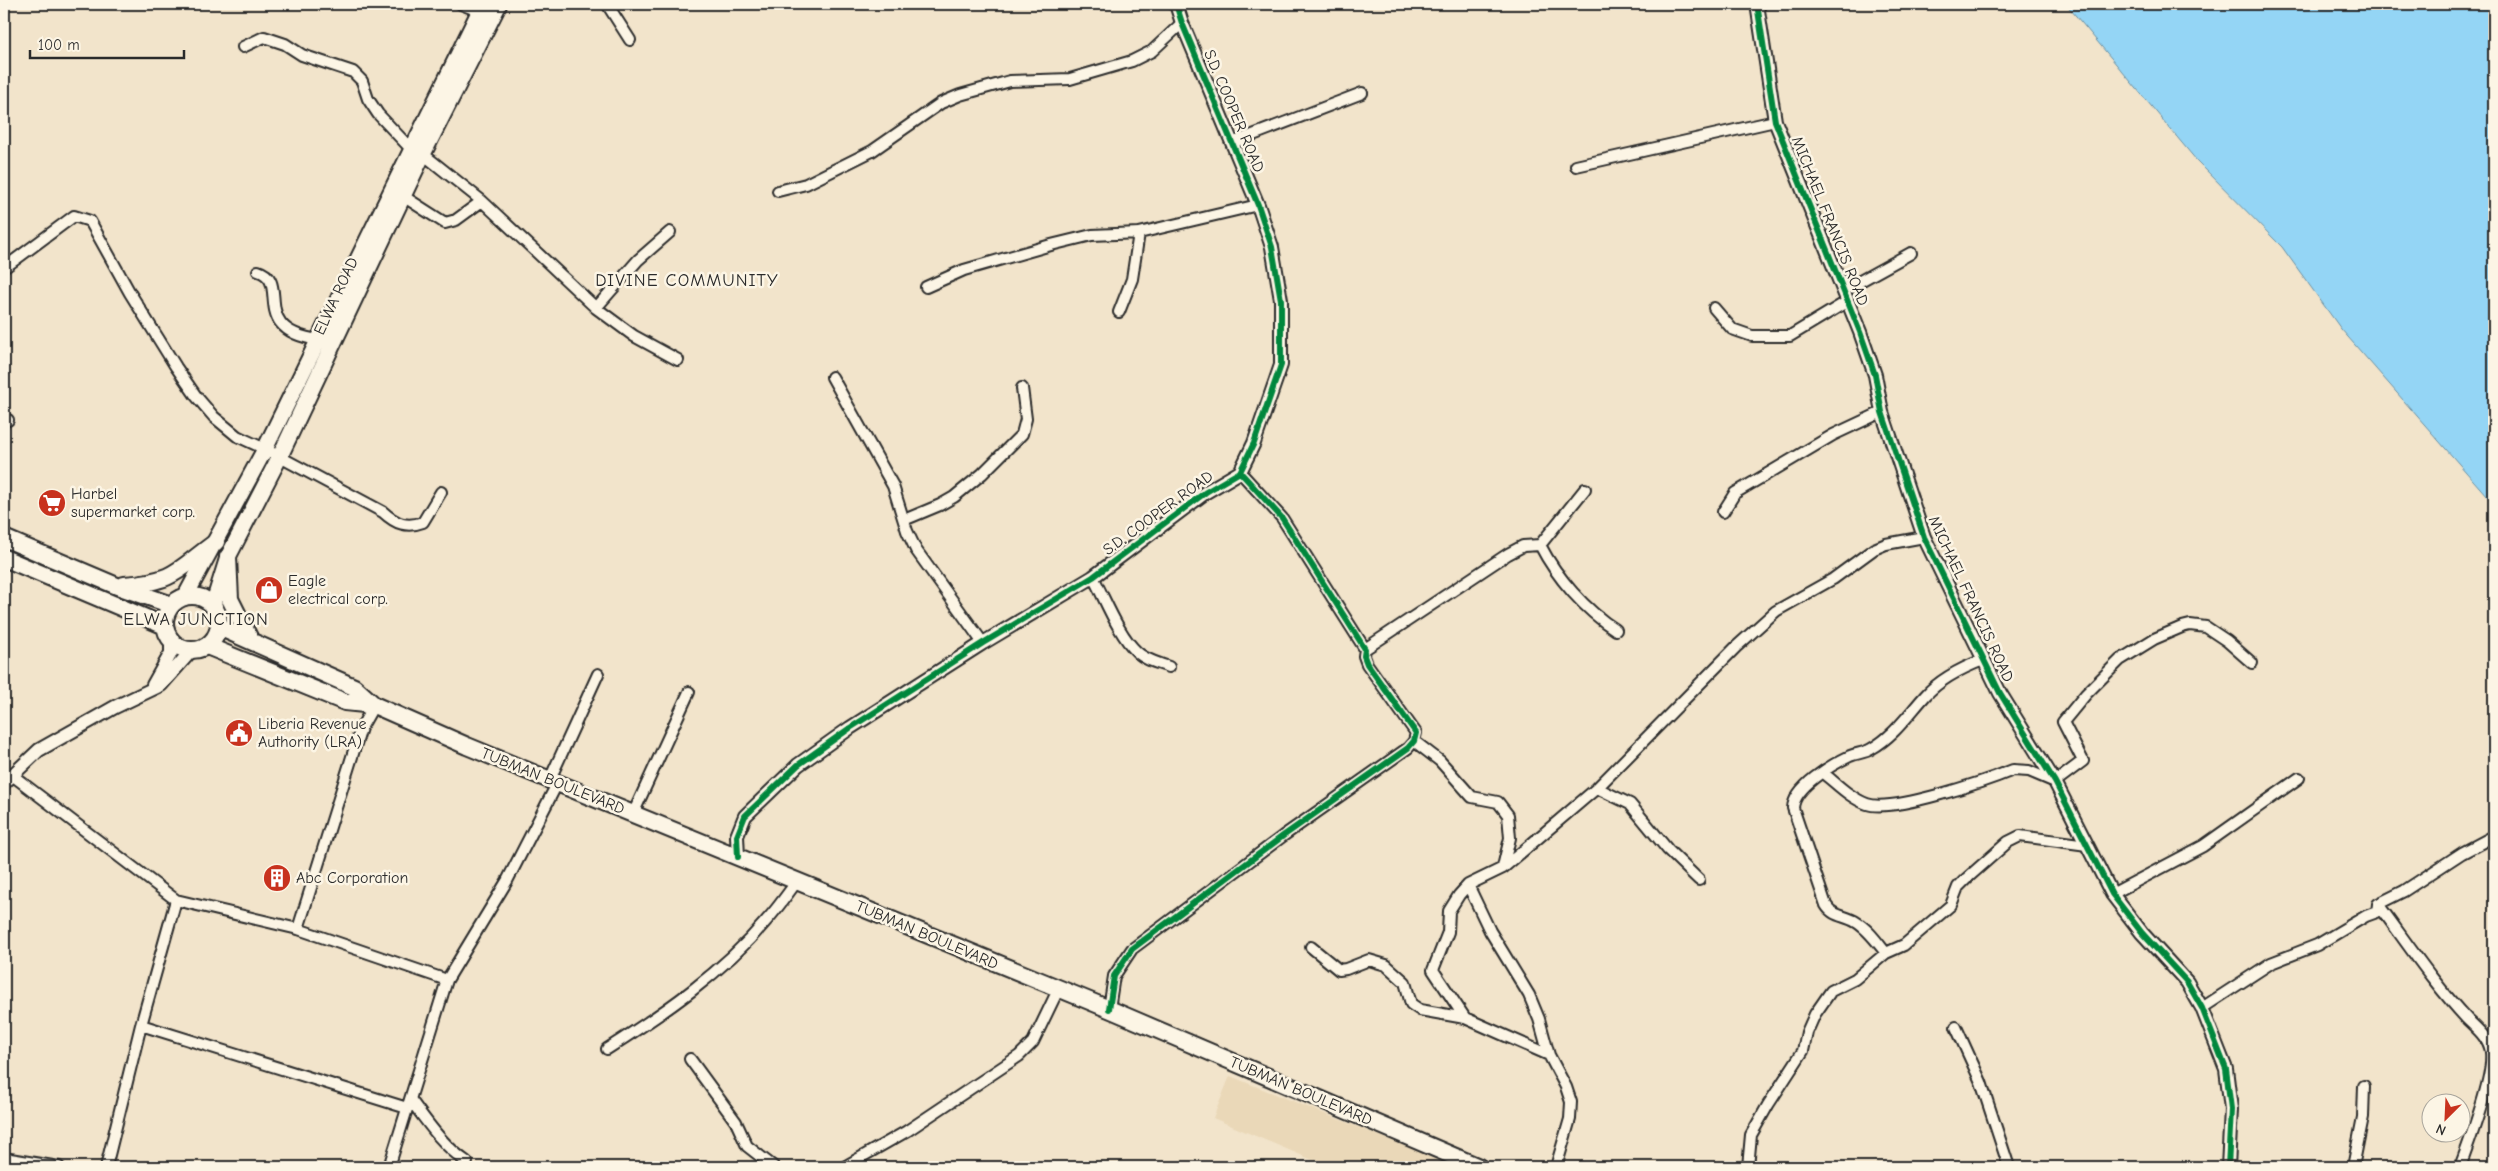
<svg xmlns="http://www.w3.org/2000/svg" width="2498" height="1171" font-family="'Comic Neue',sans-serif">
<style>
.built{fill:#ead8b8}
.water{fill:#94d5f5;stroke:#6a91a4}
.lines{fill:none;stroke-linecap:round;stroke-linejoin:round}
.minor-casing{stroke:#2b2b2b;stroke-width:14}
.tertiary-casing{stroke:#2b2b2b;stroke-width:16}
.primary-casing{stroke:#2b2b2b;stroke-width:19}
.trunk-casing{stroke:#2b2b2b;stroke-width:20}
.minor{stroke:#fcf5e5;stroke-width:10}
.tertiary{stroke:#fcf5e5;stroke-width:12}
.primary{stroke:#fcf5e5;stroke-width:15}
.trunk{stroke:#fcf5e5;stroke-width:16}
.cycleway-casing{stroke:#fcf5e5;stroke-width:9}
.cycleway{stroke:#00873e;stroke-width:6}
.labels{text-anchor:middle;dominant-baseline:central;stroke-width:5;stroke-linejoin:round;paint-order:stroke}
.street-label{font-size:16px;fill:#2b2b2b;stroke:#fcf5e5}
.poi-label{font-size:16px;fill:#2b2b2b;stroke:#fcf5e5;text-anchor:start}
.neighbourhood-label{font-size:18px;letter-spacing:1px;fill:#2b2b2b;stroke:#fcf5e5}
</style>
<rect width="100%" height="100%" fill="#f2e4cb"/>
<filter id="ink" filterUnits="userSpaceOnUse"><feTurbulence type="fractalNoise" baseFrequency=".02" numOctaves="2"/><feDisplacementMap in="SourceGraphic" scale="10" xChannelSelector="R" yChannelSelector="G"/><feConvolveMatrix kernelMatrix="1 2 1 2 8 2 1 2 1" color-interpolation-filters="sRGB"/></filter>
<g filter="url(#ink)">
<path class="built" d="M 1230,1076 L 1458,1167 L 1329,1167 L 1213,1118 Z"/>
<path class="water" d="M 2066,4 L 2494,4 L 2494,504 L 2341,329 L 2282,247 L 2197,161 Z"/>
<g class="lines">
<defs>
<path id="minor" d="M 461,4 L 479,11
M 607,4 L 630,40
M 243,47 L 264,37 L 285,44 L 302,55 L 353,72 L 362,81 L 368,99 L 378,114 L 411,149
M 1232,143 L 1362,93
M 423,154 L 482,201 L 596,308 L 634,336 L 678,360
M 1576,166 L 1775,121
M 778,191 L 806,184 L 872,151 L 941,103 L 960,95 L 1010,81 L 1070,79 L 1132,61 L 1152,51 L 1182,23
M 403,196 L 445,223 L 456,220 L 482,201
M 4,268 L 74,216 L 90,221 L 130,293 L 176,367 L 196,396 L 214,417 L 237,436 L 265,449 L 383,512 C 396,524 407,528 423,522 L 441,492
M 258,271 C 292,281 247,330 319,340
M 926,287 L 964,270 L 1051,245 L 1092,235 L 1139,233 L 1258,205
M 1844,290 L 1911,253
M 596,308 L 638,260 L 670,232
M 1714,308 L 1732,329 L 1752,336 L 1790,336 L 1848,301
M 1119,312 L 1132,279 L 1139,233
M 832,377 L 893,486 L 907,531 L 916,550 L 983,643
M 4,422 L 8,420
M 1723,512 L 1735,493 L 1833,435 L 1882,412
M 904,520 L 940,505 L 954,497 L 982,474 L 1022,434 L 1026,419 L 1022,388
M 1540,545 C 1557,578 1585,610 1616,630
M 1093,577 C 1105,599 1119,636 1137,652 C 1145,660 1158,663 1169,667
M 1365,649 L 1508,554 L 1523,546 L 1540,545 L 1585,489
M 1414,741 L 1440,761 L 1472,797 L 1498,802 L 1508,815 L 1510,838 L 1503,867
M 1823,773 C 1836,783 1850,798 1867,804 C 1892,813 1986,781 2013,770 L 2029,771 L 2055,782 L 2083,761 L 2063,722 L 2086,694 L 2120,660 L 2154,639 L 2182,627 L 2190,625 L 2206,627 L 2227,641 L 2252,663
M 12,775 L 176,900 L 141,1025 L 106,1167
M 550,779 L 598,674
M 1597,788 L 1630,804 L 1668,850 L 1699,880
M 633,814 L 689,692
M 1468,885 L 1490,931 L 1529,995 L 1539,1019 L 1549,1055
M 2112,894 L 2203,846 L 2299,778
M 176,900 L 298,929 L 447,980
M 2378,904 C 2407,943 2434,984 2467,1019 C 2477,1029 2489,1038 2491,1053 C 2494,1076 2469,1143 2460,1167
M 298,929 L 361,728 L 374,705
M 1311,947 L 1339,970 L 1346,969 L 1369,960 L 1386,965 L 1405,982 L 1411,1004 L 1420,1010 L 1465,1018 L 1549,1055 L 1566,1087 L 1571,1102 L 1570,1119 L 1556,1167
M 1886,953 C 1877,942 1868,929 1856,922 C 1845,915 1833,917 1826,905 L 1793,808 C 1794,787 1831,765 1850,756 C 1857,753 1865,753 1871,749 C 1894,736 1908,715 1925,696 C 1940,679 1962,668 1983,660
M 2202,1008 L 2271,963 L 2317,945 L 2366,916 L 2377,912 L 2378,904 L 2404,891 L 2462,853 L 2494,836
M 1109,1009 L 1114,976 L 1132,949 L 1283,836 L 1408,748 L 1414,741 L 1416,733 L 1367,664 L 1364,656 L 1365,649 L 1282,518 L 1240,472
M 1465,1018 L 1433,970 L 1448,932 L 1449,911 L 1459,895 L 1468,885 L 1503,868 L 1597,788 L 1736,647 L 1776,611 L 1833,579 L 1874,549 L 1886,544 L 1924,537
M 141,1025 L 407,1108
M 1956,1027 L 1981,1082 L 2009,1167
M 607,1049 C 664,1013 723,972 766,921 C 777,909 787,895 797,881
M 690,1059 L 736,1122 L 747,1146 L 774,1167
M 410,1099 C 427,1122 443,1146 467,1162
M 4,1158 L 59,1167
M 389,1167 L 447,980 L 507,881 L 558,782
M 844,1167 L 907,1131 L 1019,1056 L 1033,1042 L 1058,990
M 1748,1167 L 1751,1135 L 1768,1105 L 1803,1051 L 1807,1032 L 1815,1014 L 1831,991 L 1855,979 L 1886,953 L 1904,945 L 1951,905 L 1958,887 L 1966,879 L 2008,842 L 2020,836 L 2087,845
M 2353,1167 L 2363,1117 L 2364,1086"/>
<path id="tertiary" d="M 1757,4 L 1775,121 L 1860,332 L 1875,375 L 1882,412 L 1924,537 L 2000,693 L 2055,782 L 2112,894 L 2142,933 L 2187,982 L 2202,1008 L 2226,1069 L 2231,1109 L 2228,1167
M 153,685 L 171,653 L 171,640
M 4,783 L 39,750 L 115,707 L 161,685 L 192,650
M 738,857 L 737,836 L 745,816 L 798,765 L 850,728 L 983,643 L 1093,577 L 1206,492 L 1240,472 L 1254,443 L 1281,365 L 1281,300 L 1272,247 L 1258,205 L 1182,23 L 1176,4"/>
<path id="primary" d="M 185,597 L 265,449 L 483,4
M 213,605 L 228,557 L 280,456 L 423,154 L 499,4"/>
<path id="trunk" d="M 4,538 L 117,586 L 172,605
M 228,557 L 230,599 L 251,641
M 4,558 L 165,626
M 124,585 C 177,581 177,570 216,542
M165 623a27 27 0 1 1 54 0a27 27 0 1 1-54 0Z
M 219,627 L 354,687 L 374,705
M 207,646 L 345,702 L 374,705 L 467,746 L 1109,1009 L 1479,1167"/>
</defs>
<use href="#minor" class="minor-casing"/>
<use href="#tertiary" class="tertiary-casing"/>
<use href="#primary" class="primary-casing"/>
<use href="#trunk" class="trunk-casing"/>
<use href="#minor" class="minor"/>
<use href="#tertiary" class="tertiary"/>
<use href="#primary" class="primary"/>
<use href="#trunk" class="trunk"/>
<defs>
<path id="cycleway" d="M 1757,4 L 1775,121 L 1860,332 L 1875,375 L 1882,412 L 1924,537 L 2000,693 L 2055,782 L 2112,894 L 2142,933 L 2187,982 L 2202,1008 L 2226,1069 L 2231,1109 L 2228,1167
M 738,857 L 737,836 L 745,816 L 798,765 L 850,728 L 983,643 L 1093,577 L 1206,492 L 1240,472 L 1254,443 L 1281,365 L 1281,300 L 1272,247 L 1258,205 L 1182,23 L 1176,4
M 1109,1009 L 1114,976 L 1132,949 L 1283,836 L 1408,748 L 1414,741 L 1416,733 L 1367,664 L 1364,656 L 1365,649 L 1282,518 L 1240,472"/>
</defs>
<use href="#cycleway" class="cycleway-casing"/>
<use href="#cycleway" class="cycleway"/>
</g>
</g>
<defs>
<symbol id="supermarket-disc" viewBox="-11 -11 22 22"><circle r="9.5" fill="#c8321e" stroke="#fcf5e5"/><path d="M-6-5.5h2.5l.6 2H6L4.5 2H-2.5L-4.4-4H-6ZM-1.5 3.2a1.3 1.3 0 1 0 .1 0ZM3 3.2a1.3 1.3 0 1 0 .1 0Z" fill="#fff"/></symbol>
<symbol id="shop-disc" viewBox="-11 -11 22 22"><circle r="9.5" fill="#c8321e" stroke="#fcf5e5"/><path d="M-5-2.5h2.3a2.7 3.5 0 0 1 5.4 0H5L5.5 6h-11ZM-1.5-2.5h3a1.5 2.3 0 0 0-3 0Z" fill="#fff"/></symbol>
<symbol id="civic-disc" viewBox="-11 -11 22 22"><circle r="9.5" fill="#c8321e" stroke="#fcf5e5"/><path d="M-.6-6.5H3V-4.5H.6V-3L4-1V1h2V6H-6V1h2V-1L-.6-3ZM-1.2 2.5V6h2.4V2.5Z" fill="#fff"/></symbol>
<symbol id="building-disc" viewBox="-11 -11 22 22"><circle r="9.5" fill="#c8321e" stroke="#fcf5e5"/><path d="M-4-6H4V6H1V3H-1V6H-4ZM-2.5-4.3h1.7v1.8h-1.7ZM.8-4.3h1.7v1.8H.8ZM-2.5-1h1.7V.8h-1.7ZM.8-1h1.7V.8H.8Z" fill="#fff"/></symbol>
</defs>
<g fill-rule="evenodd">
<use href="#supermarket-disc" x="36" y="487" width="32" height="32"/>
<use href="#shop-disc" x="253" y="574" width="32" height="32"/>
<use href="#civic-disc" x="223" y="717" width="32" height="32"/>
<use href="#building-disc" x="261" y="862" width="32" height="32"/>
</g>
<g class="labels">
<g class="street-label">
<text transform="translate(1234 111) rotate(67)">S.D. COOPER ROAD</text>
<text transform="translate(1830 221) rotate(68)">MICHAEL FRANCIS ROAD</text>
<text transform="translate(336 296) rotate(-65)">ELWA ROAD</text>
<text transform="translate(1158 513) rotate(-36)">S.D. COOPER ROAD</text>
<text transform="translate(1971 599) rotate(65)">MICHAEL FRANCIS ROAD</text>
<text transform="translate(553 781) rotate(22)">TUBMAN BOULEVARD</text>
<text transform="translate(927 935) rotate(23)">TUBMAN BOULEVARD</text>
<text transform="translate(1301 1091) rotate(23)">TUBMAN BOULEVARD</text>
</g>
<g class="poi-label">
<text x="71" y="494">Harbel<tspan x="71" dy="18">supermarket corp.</tspan></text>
<text x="288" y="581">Eagle<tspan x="288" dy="18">electrical corp.</tspan></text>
<text x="258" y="724">Liberia Revenue<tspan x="258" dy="18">Authority (LRA)</tspan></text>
<text x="296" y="878">Abc Corporation</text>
</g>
<g class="neighbourhood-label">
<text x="687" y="280">DIVINE COMMUNITY</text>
<text x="196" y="619">ELWA JUNCTION</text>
</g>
</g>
<rect width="2498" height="1171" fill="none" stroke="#fcf5e5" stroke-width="20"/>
<rect x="10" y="10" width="2478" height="1151" fill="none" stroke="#2b2b2b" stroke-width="2" filter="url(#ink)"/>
<g transform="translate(2446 1118) rotate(204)"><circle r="24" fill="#fcf5e5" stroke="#a8a49b"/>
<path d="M0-4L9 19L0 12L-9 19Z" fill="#c8321e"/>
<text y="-8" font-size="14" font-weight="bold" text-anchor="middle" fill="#2b2b2b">N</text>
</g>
<path d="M30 50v8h154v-8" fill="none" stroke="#2b2b2b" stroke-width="2.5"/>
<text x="38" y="50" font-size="15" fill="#2b2b2b" stroke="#fcf5e5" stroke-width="4" paint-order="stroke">100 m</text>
</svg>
